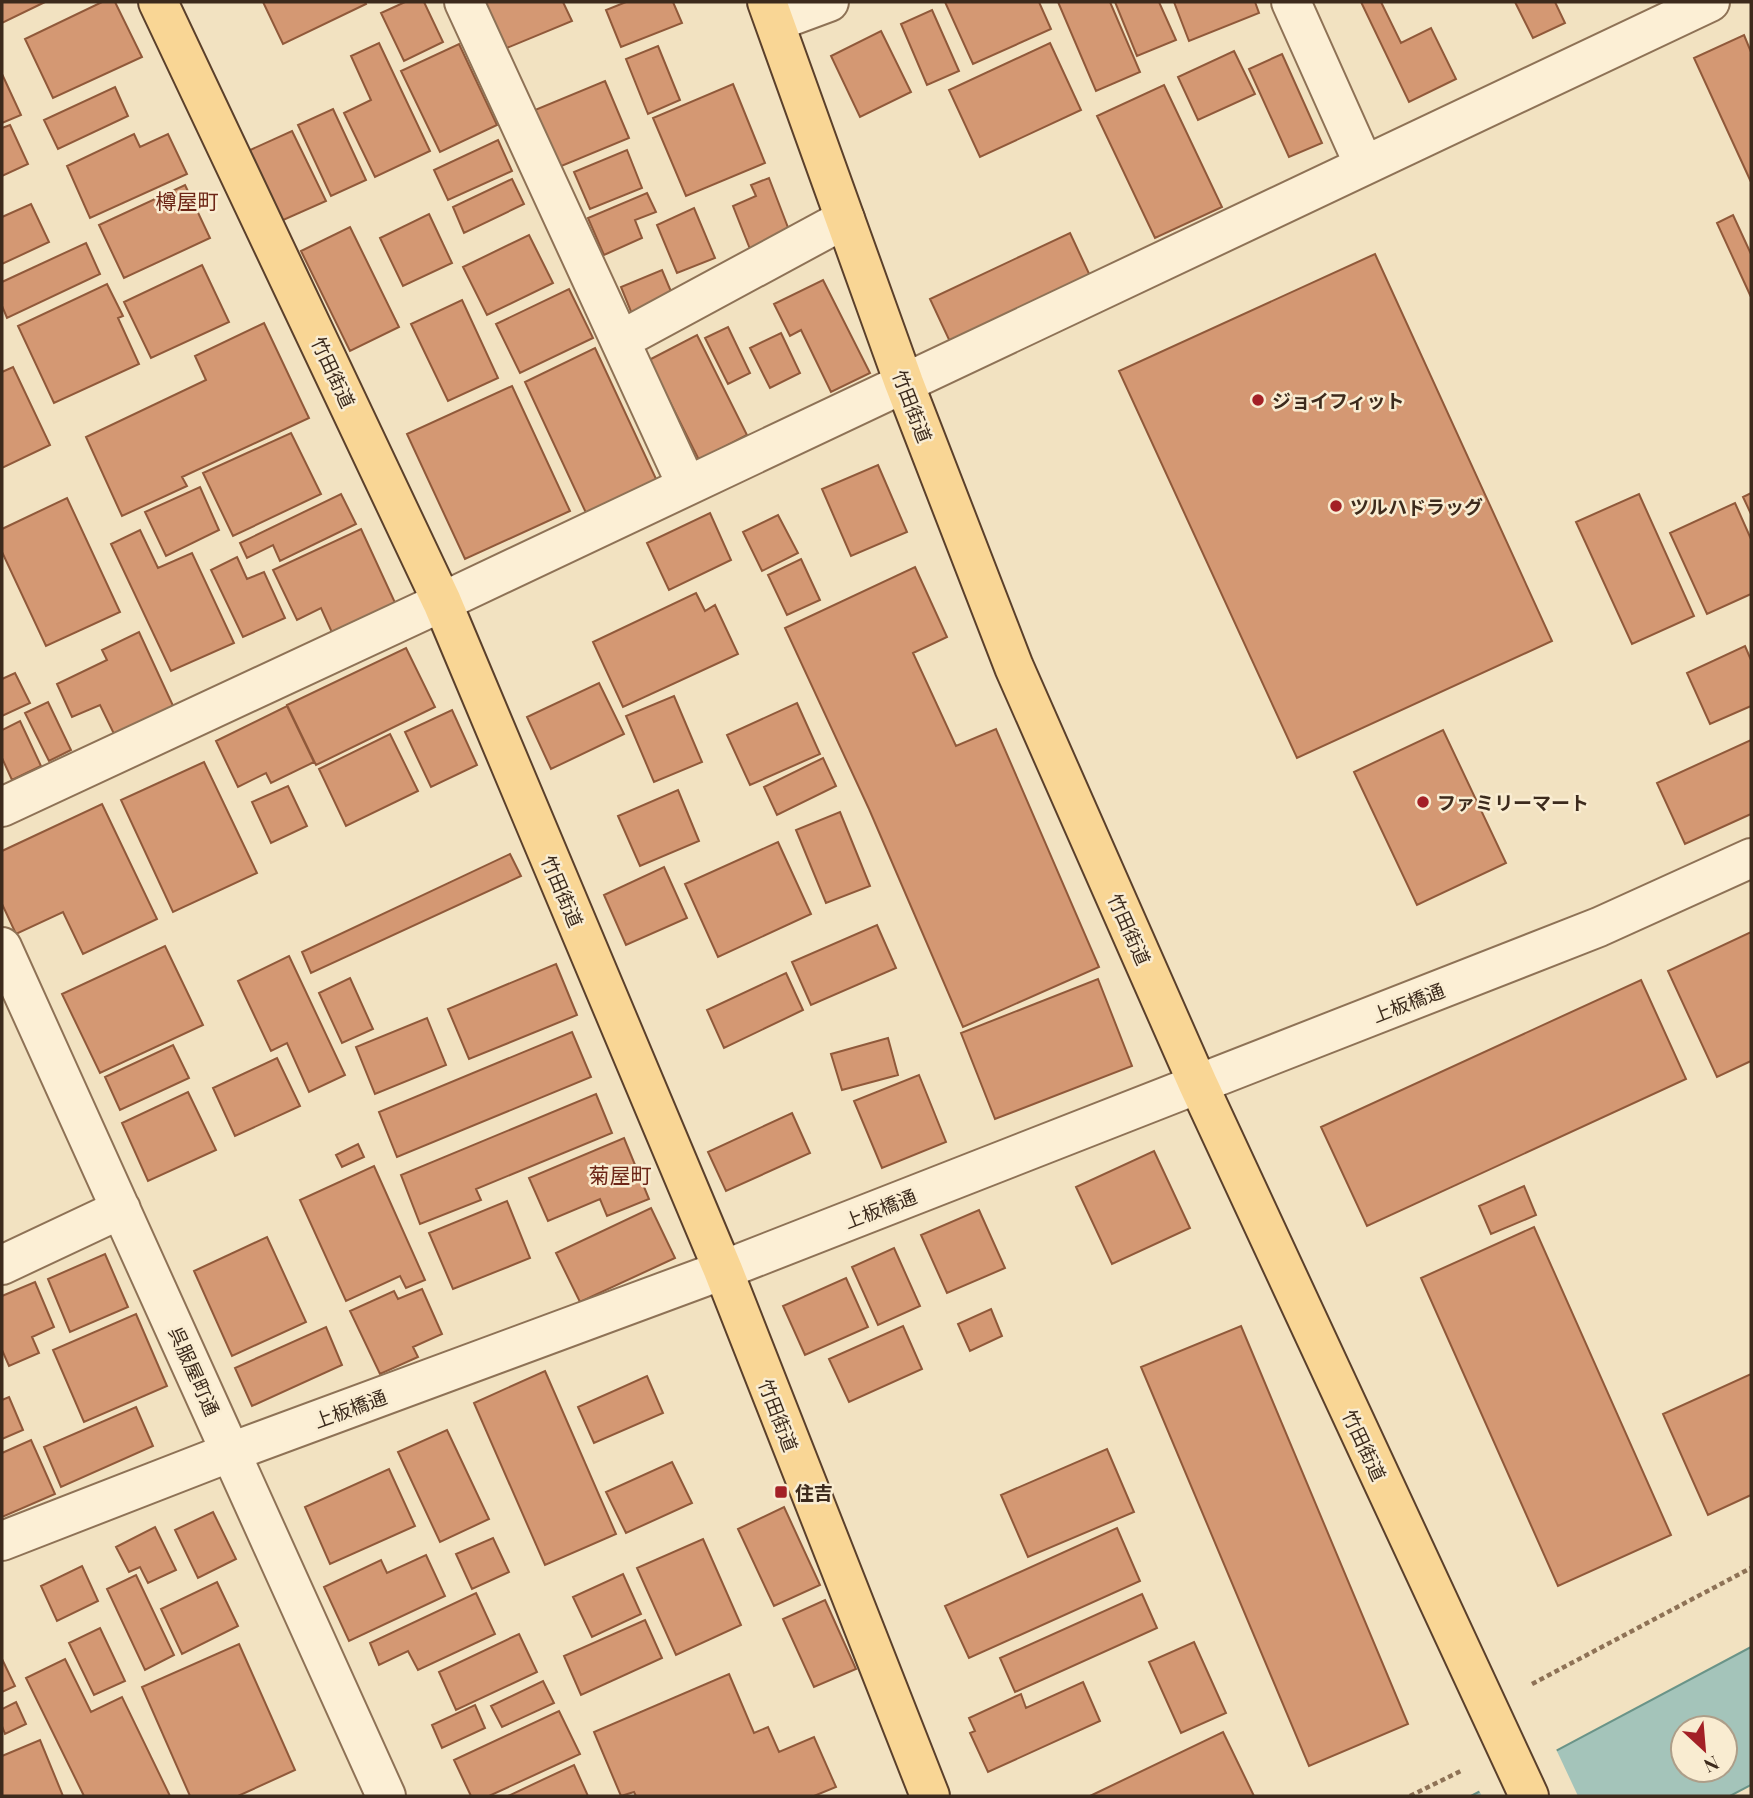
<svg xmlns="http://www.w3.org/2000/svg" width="1753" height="1798" font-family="'Playfair Display','Noto Sans JP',serif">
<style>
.water{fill:#a4c4ba;stroke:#6a9488;stroke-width:2;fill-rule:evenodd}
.pier{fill:#f2e2c1}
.building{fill:#d49873;stroke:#90593a;stroke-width:2}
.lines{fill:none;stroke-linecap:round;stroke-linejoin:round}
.minor-casing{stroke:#8e7256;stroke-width:42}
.major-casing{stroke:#5b402b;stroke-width:42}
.path{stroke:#8e7256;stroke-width:4.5;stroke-dasharray:5 3.5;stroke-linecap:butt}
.minor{stroke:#fcefd5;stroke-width:38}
.major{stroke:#f9d695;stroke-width:38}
.poi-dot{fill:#a32026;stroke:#f9ecd1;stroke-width:2.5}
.labels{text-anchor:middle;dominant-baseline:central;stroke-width:5;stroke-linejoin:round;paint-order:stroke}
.street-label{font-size:19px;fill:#3c2a1c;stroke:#f9ecd1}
.poi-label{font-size:19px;font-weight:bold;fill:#3c2a1c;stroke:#f9ecd1;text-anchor:start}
.neighbourhood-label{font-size:21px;fill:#6d2617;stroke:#f9ecd1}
</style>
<rect width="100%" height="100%" fill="#f2e2c1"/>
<path class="water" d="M 1751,1647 L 1751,1785 L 1730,1796 L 1471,1796 ZM 1683,1728 L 1725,1728 L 1725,1770 L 1683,1770 Z"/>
<path class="pier" d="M 1555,1747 L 1578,1796 L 1482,1796 L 1478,1789 Z"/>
<path class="building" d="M 2,2 L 45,2 L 2,23 Z
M 102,2 L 115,2 L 142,57 L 53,98 L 25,39 Z
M 263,2 L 365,2 L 366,4 L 283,44 Z
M 405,2 L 424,2 L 443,42 L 404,61 L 381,13 Z
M 482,2 L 563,2 L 572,21 L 502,50 Z
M 626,2 L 673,2 L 682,23 L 621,47 L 606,10 Z
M 945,2 L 1039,2 L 1051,29 L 973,64 Z
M 1058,2 L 1110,2 L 1140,72 L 1096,91 Z
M 1115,2 L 1159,2 L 1176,40 L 1137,56 Z
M 1174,2 L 1255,2 L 1259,13 L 1189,41 Z
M 1361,2 L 1381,2 L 1401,43 L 1431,28 L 1456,79 L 1409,102 Z
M 1515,2 L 1555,2 L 1565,23 L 1533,38 Z
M 932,10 L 959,71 L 927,85 L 901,24 Z
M 881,31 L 911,92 L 860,117 L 831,56 Z
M 1744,35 L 1751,52 L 1751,182 L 1694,58 Z
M 379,43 L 430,151 L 375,177 L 344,113 L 371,100 L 351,56 Z
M 1050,43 L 1081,110 L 980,157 L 949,90 Z
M 459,44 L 497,125 L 440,152 L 401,71 Z
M 658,46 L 680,100 L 648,114 L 626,59 Z
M 1234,51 L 1255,94 L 1198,120 L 1178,77 Z
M 1282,54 L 1322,143 L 1289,157 L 1249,69 Z
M 2,74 L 21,115 L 2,123 Z
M 605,81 L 629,138 L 559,167 L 535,110 Z
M 733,84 L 765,163 L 686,196 L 653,118 Z
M 1164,85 L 1222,207 L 1155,238 L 1097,116 Z
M 115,87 L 128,116 L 58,149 L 44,120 Z
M 333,109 L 366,180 L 331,196 L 298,125 Z
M 10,125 L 28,164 L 2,176 L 2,128 Z
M 292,131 L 326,201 L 281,221 L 248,151 Z
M 134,134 L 140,147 L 168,134 L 187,174 L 90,218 L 67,166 Z
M 498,140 L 512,171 L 448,200 L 434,170 Z
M 627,150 L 642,188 L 590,209 L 574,172 Z
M 769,178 L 792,238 L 752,254 L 733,206 L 756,196 L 751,185 Z
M 512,179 L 524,204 L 464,233 L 453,207 Z
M 185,185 L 210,238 L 124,278 L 99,225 Z
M 647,193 L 656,212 L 635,220 L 642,238 L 604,255 L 588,218 Z
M 31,204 L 49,242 L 2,264 L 2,217 Z
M 694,208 L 715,258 L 677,273 L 657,225 Z
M 429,214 L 452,263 L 403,286 L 380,238 Z
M 1733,215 L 1751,254 L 1751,297 L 1717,223 Z
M 350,227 L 399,327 L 350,351 L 301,251 Z
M 1070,233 L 1092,280 L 952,346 L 930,299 Z
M 529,235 L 553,283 L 487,315 L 463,267 Z
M 86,243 L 100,274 L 7,318 L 2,306 L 2,282 Z
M 1375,254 L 1552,641 L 1297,758 L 1119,371 Z
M 202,265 L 229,322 L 151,358 L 124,302 Z
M 662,270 L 675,301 L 634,319 L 621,287 Z
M 823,280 L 870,373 L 831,392 L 801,330 L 790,336 L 774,304 Z
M 107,284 L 123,316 L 118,318 L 139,364 L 54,403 L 18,326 Z
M 569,289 L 593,338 L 520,373 L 496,324 Z
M 462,300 L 498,378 L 448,401 L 411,324 Z
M 264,323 L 309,418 L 182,477 L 187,486 L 122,516 L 86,437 L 206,380 L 195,356 Z
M 728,327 L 750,373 L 728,384 L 705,338 Z
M 781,333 L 800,373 L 770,388 L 750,348 Z
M 697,335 L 747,435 L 699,460 L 649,360 Z
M 595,348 L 657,481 L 587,515 L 525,382 Z
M 13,367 L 50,445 L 2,468 L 2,372 Z
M 512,386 L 570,511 L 465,559 L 407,434 Z
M 291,433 L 321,494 L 233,536 L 203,473 Z
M 878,465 L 907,532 L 851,556 L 822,489 Z
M 200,487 L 219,530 L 166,556 L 145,512 Z
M 1751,493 L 1751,514 L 1743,497 Z
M 341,494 L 356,524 L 280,561 L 273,545 L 247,558 L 240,543 Z
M 1639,494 L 1694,616 L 1632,644 L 1576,522 Z
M 67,498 L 120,612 L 46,646 L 2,552 L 2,529 Z
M 1735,503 L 1751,539 L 1751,594 L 1707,614 L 1670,533 Z
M 710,513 L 731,560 L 669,590 L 647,543 Z
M 778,515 L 798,553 L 762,571 L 743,532 Z
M 361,529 L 397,607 L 334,637 L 321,608 L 297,620 L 273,570 Z
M 140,530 L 158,568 L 192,553 L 234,643 L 171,671 L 111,544 Z
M 237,557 L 247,579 L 264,572 L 285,618 L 243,637 L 211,570 Z
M 801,559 L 820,600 L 787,615 L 768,575 Z
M 915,567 L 947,637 L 913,653 L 956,746 L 996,729 L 1099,967 L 963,1027 L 869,809 L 785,628 Z
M 696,593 L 705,611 L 715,605 L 738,654 L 623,707 L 593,642 Z
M 139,632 L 175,710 L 116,738 L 100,705 L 72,717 L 57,684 L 107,660 L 102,650 Z
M 1745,646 L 1751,660 L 1751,706 L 1710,724 L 1687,673 Z
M 406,648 L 435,707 L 316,765 L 287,705 Z
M 15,673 L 30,703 L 2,716 L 2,679 Z
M 599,683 L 624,734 L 551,769 L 527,717 Z
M 674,696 L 702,762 L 654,782 L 626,716 Z
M 48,702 L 71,750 L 49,761 L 25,713 Z
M 797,703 L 820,754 L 750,785 L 727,735 Z
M 287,706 L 314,762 L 271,783 L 266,773 L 238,787 L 216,741 Z
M 452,710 L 477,765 L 431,787 L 405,732 Z
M 20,721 L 41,766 L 12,780 L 2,758 L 2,730 Z
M 1443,730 L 1506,863 L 1417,905 L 1354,772 Z
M 390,734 L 418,791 L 346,826 L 319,769 Z
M 1751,740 L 1751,814 L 1685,844 L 1657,783 Z
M 823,758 L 836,786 L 777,815 L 764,787 Z
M 204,762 L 257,873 L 173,912 L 121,800 Z
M 288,786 L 307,826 L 271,843 L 252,802 Z
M 678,790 L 699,841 L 640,866 L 618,816 Z
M 102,804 L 157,919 L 83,954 L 63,912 L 16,934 L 2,904 L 2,851 Z
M 840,812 L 870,886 L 826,903 L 796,830 Z
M 778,842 L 811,914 L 718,957 L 685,884 Z
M 510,854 L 521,876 L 311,973 L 302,952 Z
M 664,867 L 687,918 L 626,945 L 604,895 Z
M 877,925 L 896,968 L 811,1005 L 792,962 Z
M 1751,932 L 1751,1061 L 1717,1077 L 1668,971 Z
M 165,946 L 203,1025 L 100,1073 L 62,994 Z
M 289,956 L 345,1075 L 309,1092 L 287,1043 L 271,1051 L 238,981 Z
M 556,964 L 577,1015 L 469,1059 L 448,1009 Z
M 786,973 L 803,1010 L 724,1048 L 707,1010 Z
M 350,978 L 373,1029 L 342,1043 L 319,993 Z
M 1098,979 L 1132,1066 L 995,1119 L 961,1033 Z
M 1641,980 L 1686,1079 L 1367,1226 L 1321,1127 Z
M 427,1018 L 446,1065 L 375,1094 L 356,1047 Z
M 572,1032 L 591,1077 L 397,1157 L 379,1112 Z
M 888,1038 L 898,1075 L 842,1090 L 831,1054 Z
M 173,1045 L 189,1078 L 120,1110 L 105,1077 Z
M 277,1058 L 300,1106 L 235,1136 L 213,1088 Z
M 919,1075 L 946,1142 L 882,1168 L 854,1101 Z
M 188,1092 L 216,1150 L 148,1181 L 122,1123 Z
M 596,1094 L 612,1133 L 476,1189 L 481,1200 L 420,1224 L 401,1175 Z
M 792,1113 L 810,1153 L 726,1191 L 708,1152 Z
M 624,1138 L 649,1199 L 607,1216 L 600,1199 L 548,1221 L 529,1178 Z
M 358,1144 L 364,1157 L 342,1167 L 336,1155 Z
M 1154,1151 L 1190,1228 L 1112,1264 L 1076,1187 Z
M 374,1166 L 425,1280 L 406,1288 L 400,1276 L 346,1301 L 300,1200 Z
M 1524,1186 L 1536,1215 L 1491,1234 L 1479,1206 Z
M 507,1201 L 530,1258 L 453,1289 L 429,1233 Z
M 651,1208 L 675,1258 L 580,1302 L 556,1253 Z
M 979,1210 L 1005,1268 L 947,1293 L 921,1235 Z
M 1534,1227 L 1671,1535 L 1558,1586 L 1421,1278 Z
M 267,1237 L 306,1322 L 232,1356 L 194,1271 Z
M 894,1248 L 920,1306 L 878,1325 L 852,1267 Z
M 105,1254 L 128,1307 L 70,1332 L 48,1279 Z
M 846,1278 L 868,1327 L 805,1355 L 783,1306 Z
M 35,1282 L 54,1327 L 32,1337 L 39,1353 L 9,1366 L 2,1350 L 2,1296 Z
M 422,1289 L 442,1334 L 413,1347 L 418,1357 L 380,1374 L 350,1311 L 394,1291 L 398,1299 Z
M 991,1309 L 1002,1336 L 970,1351 L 958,1324 Z
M 136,1314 L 167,1386 L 84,1422 L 53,1350 Z
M 903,1326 L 922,1369 L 849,1402 L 829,1359 Z
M 1241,1326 L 1408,1724 L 1309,1766 L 1141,1367 Z
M 326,1327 L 342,1365 L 252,1406 L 235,1368 Z
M 545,1371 L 616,1534 L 545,1565 L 474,1403 Z
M 1751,1374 L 1751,1495 L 1708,1515 L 1663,1414 Z
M 647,1376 L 663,1413 L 594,1443 L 578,1407 Z
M 9,1397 L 23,1430 L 2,1439 L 2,1400 Z
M 136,1407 L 153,1446 L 61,1487 L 44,1447 Z
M 447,1430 L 489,1519 L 440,1542 L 398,1452 Z
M 31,1440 L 55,1494 L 2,1517 L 2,1453 Z
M 1107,1449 L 1134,1512 L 1028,1557 L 1001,1495 Z
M 672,1462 L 692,1503 L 626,1533 L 606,1492 Z
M 389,1469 L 415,1526 L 330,1564 L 305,1507 Z
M 784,1507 L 820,1585 L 774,1606 L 738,1529 Z
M 213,1512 L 236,1559 L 198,1578 L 175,1530 Z
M 155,1527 L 176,1570 L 148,1583 L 140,1567 L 129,1572 L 116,1547 Z
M 1117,1528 L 1140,1581 L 969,1658 L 945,1606 Z
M 493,1538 L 509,1572 L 472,1589 L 456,1554 Z
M 703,1539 L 741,1625 L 676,1655 L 637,1568 Z
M 426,1555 L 445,1596 L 349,1641 L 324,1587 L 381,1560 L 387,1573 Z
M 82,1566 L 98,1601 L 57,1621 L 41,1586 Z
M 623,1574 L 641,1614 L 592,1637 L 573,1597 Z
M 136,1575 L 174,1655 L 145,1670 L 107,1589 Z
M 217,1582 L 238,1626 L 182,1654 L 161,1609 Z
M 476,1593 L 495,1634 L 418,1670 L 408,1651 L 379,1665 L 370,1643 Z
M 1142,1594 L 1157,1628 L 1015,1692 L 1000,1658 Z
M 825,1600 L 856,1669 L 814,1687 L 783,1619 Z
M 645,1620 L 662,1658 L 581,1695 L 564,1656 Z
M 100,1628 L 125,1681 L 94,1695 L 69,1643 Z
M 519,1634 L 537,1672 L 456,1710 L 439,1672 Z
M 1194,1642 L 1226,1713 L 1181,1733 L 1149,1662 Z
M 239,1644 L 295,1770 L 238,1796 L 190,1796 L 142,1687 Z
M 2,1659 L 15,1686 L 2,1692 Z
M 65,1659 L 91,1712 L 122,1697 L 170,1796 L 84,1796 L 26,1678 Z
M 729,1674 L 754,1733 L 768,1727 L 779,1752 L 814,1737 L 836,1787 L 814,1796 L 636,1796 L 634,1792 L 621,1796 L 594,1732 Z
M 543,1681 L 554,1703 L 502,1727 L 491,1706 Z
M 1083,1682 L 1100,1721 L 988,1772 L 970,1733 L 975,1731 L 969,1718 L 1021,1694 L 1026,1708 Z
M 16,1702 L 26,1724 L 5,1734 L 2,1726 L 2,1709 Z
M 475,1705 L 485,1728 L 442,1748 L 432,1725 Z
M 559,1711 L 580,1754 L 489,1796 L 471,1796 L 454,1760 Z
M 1223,1732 L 1254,1796 L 1090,1796 Z
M 40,1740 L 63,1796 L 2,1796 L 2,1756 Z
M 574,1765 L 588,1796 L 508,1796 Z"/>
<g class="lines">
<defs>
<path id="minor" d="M 464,2 L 687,486
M 1291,2 L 1364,165
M 775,22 L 829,2
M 621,340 L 845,219
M 2,807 L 442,602 L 1710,2
M 2,947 L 386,1796
M 2,1265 L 121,1209
M 2,1541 L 231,1452 L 723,1270 L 1599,927 L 1751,858"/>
<path id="major" d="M 158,2 L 442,602 L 723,1270 L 930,1796
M 767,2 L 904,383 L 1014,667 L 1198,1084 L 1529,1796"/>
</defs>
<use href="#minor" class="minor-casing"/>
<use href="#major" class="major-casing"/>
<path class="path" d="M 1532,1684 L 1751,1568
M 1410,1796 L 1463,1770"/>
<use href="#minor" class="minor"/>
<use href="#major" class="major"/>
</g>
<g class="poi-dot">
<circle cx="1258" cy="400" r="7"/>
<circle cx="1336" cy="506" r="7"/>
<circle cx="1423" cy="802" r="7"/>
<rect x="774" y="1485" width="14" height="14" rx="3.5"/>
</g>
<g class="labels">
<g class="street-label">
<text transform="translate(334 372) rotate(65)">竹田街道</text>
<text transform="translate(913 406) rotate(69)">竹田街道</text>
<text transform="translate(563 891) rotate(67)">竹田街道</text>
<text transform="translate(1130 929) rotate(66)">竹田街道</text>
<text transform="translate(1408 1002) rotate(-21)">上板橋通</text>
<text transform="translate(880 1208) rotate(-21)">上板橋通</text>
<text transform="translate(195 1371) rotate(66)">呉服屋町通</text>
<text transform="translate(350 1408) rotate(-20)">上板橋通</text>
<text transform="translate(779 1415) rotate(69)">竹田街道</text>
<text transform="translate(1365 1445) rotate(65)">竹田街道</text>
</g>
<g class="poi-label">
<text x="1272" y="400">ジョイフィット</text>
<text x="1350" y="506">ツルハドラッグ</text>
<text x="1437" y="802">ファミリーマート</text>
<text x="795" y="1492">住吉</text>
</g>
<g class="neighbourhood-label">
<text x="187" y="200">樽屋町</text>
<text x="620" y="1174">菊屋町</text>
</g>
</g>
<rect width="1753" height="1798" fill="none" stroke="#3c2a1c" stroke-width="7"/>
<g transform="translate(1704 1749) rotate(154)"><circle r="33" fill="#f9ecd1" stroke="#ad9e89" stroke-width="2"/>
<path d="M0-5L12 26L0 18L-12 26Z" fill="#a32026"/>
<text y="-10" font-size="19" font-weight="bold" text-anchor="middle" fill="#3c2a1c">N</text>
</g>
</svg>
